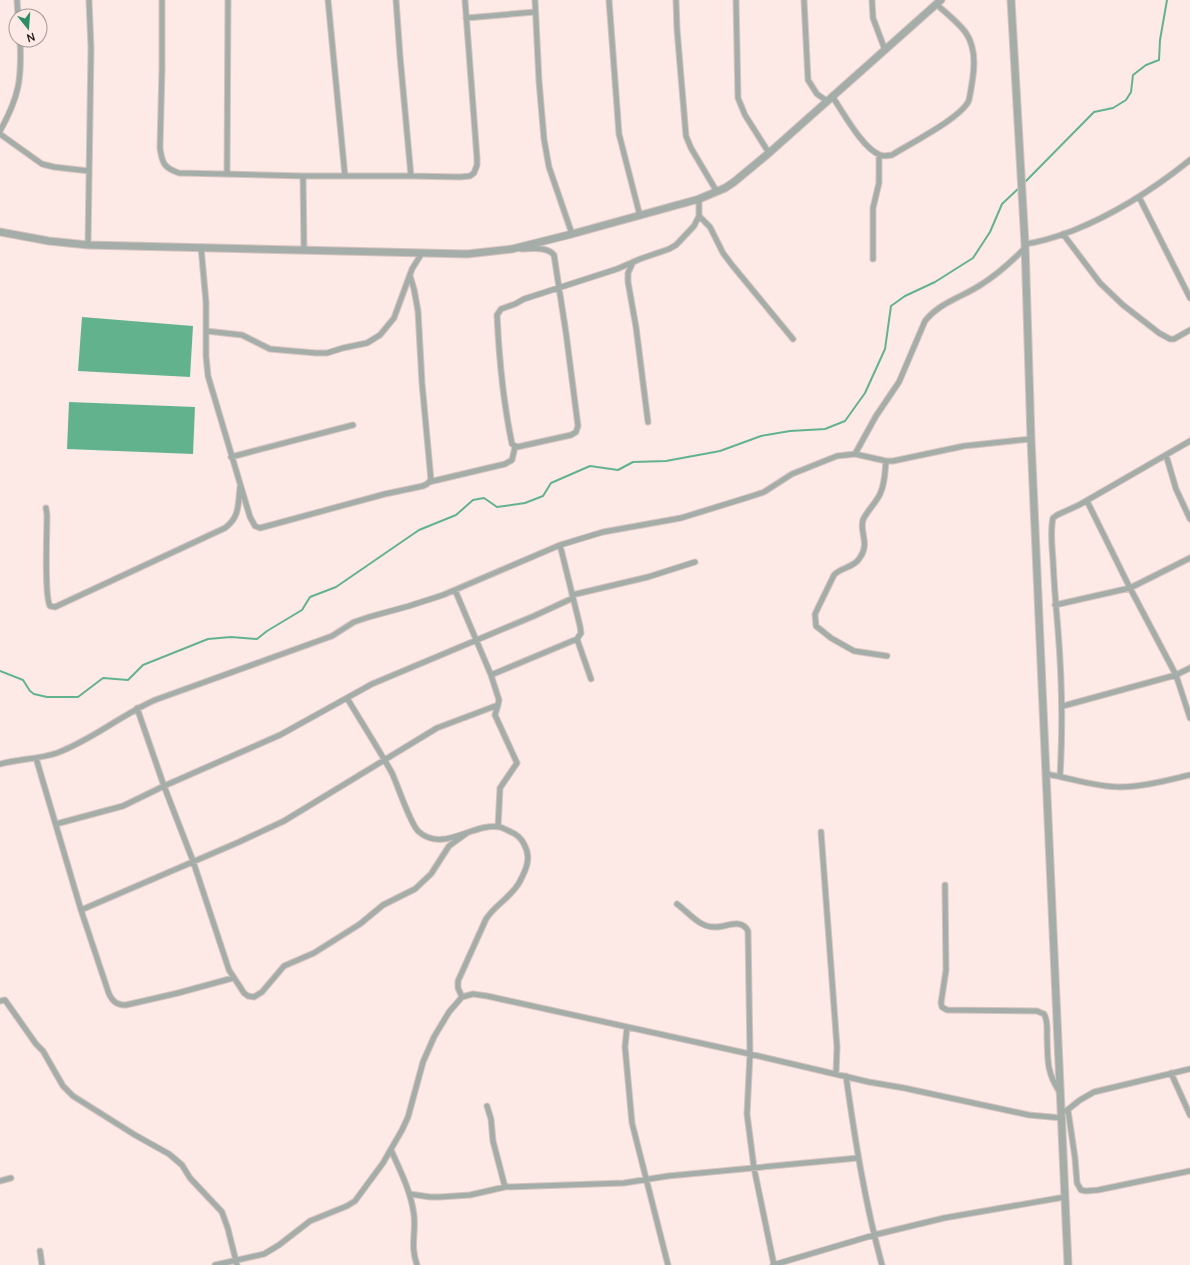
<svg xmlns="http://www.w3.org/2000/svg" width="1190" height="1265" font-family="Manrope,sans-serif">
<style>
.water{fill:#62b38d}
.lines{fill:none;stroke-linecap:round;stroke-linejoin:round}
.stream{stroke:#62b38d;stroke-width:2}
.minor-casing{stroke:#d6c4c0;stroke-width:7}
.tertiary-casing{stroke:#d6c4c0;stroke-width:9}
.minor{stroke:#a5ada9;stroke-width:5}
.tertiary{stroke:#a5ada9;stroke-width:7}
</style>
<rect width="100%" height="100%" fill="#fde9e5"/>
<path class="water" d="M 82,317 L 193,326 L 190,377 L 78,371 Z
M 69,402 L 195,407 L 193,454 L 67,449 Z"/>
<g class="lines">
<path class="stream" d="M 1023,184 L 1094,112 L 1113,108 L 1126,100 L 1131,92 L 1133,75 L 1146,65 L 1159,60 L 1160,40 L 1167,0
M 0,671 L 23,680 L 30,691 L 34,694 L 47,697 L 78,697 L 103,678 L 128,680 L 143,665 L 208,639 L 231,637 L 257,639 L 267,631 L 302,610 L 310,597 L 336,587 L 419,530 L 456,515 L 473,500 L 484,498 L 497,507 L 525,503 L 543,496 L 551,483 L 590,466 L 618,470 L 633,462 L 666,461 L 720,451 L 761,436 L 790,431 L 825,429 L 845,421 L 865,393 L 885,349 L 891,306 L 905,296 L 935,282 L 973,258 L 990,232 L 1002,204 L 1020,187"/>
<defs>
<path id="minor" d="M 17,0 L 18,16
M 162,0 L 162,69 L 160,148 C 162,163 164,168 179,173 L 303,176 L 411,176 L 460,177 L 470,176 L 474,173 L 477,165 L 477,158 L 465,0
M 328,0 L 345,176
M 396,0 L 400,56 L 411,176
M 535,0 L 539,81 L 544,139 L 549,167 L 572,234
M 609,0 L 619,134 L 640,216
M 676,0 L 677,29 L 686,136 L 691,148 L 717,192
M 736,0 L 738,98 L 745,115 L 769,153
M 804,0 L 808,80 L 817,94 L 827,101
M 872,0 L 873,18 L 885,50
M 466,18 L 535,12
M 832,96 C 843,112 862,148 880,155 C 884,157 888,155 892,155 C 909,144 963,117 969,100 C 973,79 979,52 966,33 C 959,23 945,12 936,4
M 0,131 C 19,97 22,79 20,40
M 0,134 L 42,164 L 54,167 L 89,171
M 227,174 L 228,0
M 303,176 L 304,250
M 1139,197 L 1190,298
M 699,216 L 710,227 L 723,253 L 732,265 L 793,339
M 1063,234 L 1100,283 L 1123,305 L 1159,333 L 1170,339 L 1174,339 L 1190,330
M 1025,244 C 1042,242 1056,237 1072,231 C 1115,214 1154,189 1190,160
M 88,245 L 91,48 L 89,0
M 201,247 L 206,302 L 206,356 L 208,376 L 250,517 L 255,526 L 260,528 L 385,494 L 423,486 L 427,484 L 431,480 L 422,383 L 418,311 L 414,289 L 410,276
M 521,249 C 531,249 547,246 554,255 L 566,333 L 578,426 L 576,432 L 571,435 L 517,447 L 512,444 C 503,401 499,358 497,315 L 501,309 L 515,304 L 524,299 L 617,269 L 640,259 L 669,249 L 676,245 L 694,226 L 699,216 L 699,199
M 873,259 L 873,208 L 879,183 L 879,155
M 633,262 L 628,273 L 628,282 L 636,327 L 648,422
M 206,331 L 242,335 L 270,349 L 316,353 L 327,353 L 343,348 L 367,343 L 380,335 L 394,318 L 412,269 L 422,253
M 855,454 L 876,416 L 899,382 L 925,321 C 940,302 963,297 982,284 C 998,274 1012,261 1025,248
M 1166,455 L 1176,489 L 1190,519
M 231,457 L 353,425
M 886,461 C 885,472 885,484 880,494 C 876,503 866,512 863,520 C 859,533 871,543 859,559 C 853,568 841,567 834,575 L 815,614 L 816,626 L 831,638 L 854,651 L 887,656
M 429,482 L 505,464 L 512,460 L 515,447
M 1087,501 L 1130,588 L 1176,675 L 1190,718
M 46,508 L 47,515 C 47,531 44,596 50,606 L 55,607 L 225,528 C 240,517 238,504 240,487
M 572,595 L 648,577 L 695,562
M 1055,605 L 1130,588 L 1190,558
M 577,639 L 591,679
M 491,675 L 577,639 L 581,633 L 580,626 L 560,545
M 347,698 C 362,723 378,748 392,773 C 398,786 410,823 418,831 C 443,854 473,822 500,827 C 503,828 507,830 511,832 C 516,834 521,838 524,844 C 532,858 526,870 519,883 C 510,898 495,905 486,919 L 458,981 L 458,988 L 462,997
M 498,705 L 495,715 L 517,763 L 500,788 L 498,827
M 1063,706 L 1176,675 L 1190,668
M 137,708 L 164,786 L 193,861 L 229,970 L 244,993 L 248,996 L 254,997 L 262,992 L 284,966 L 314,953 L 360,924 L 383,905 L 415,889 L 431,874 L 449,846 L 467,833
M 36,758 L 81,910 L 109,994 C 113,1002 117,1005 126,1005 L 178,993 L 233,978
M 0,764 C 19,759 39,759 57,753 C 92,740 121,715 155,700 L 332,636 L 354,622 L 369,617 L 409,606 L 443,595 L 560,545 L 603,532 L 681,518 L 749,497 L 764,492 L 792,474 L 837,456 L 855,454 L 886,461 L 893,461 L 964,446 L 1031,439
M 1046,774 C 1071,778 1095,787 1120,787 C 1143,787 1168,780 1190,775
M 1060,776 C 1063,727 1062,679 1058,630 C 1056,607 1054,584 1053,560 C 1052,546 1050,532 1053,518 L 1057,515 L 1079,505 L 1190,441
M 56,824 L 123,806 L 164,786 L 280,735 L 372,684 L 534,616 L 573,598
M 821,832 L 837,1047 L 836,1074
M 945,885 L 946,970 L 941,1003 L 942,1007 L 947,1010 L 1037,1011 L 1044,1014 C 1048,1021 1047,1028 1047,1036 C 1048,1059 1046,1071 1059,1091
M 677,904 C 688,912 699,927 714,927 C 725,928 741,917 748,931 L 750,1054 L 747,1114 L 754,1168 L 774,1265
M 81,910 L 239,842 L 284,821 L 437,728 L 498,705 L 499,700 L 491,675 L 455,590
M 0,1001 L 5,1000 L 36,1044 L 43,1051 L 63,1086 L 73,1096 L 135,1135 L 169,1154 L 182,1165 L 190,1178 L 222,1212 L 228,1229 L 237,1265
M 627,1027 L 625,1047 L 632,1123 L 668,1265
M 1171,1073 L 1190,1115
M 846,1076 C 855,1140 865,1203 882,1265
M 487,1106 L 491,1119 L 493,1141 L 505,1187
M 1068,1110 L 1075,1158 L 1077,1183 L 1081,1190 L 1086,1191 L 1098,1190 L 1190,1171
M 1066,1111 L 1080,1100 L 1094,1092 L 1190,1069
M 391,1150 C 401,1172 411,1192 414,1215 C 416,1235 410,1245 417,1265
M 0,1181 L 11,1178
M 410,1194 L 430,1197 L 440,1197 L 470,1195 L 505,1187 L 624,1183 L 668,1176 L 858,1158
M 40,1251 L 42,1265
M 215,1265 L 264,1254 L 279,1245 L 310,1221 L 347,1206 L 355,1201 L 383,1163 L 402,1130 L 408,1117 L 423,1062 L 434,1037 L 449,1012 L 462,997 L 473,994 L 487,996 L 750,1054 L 869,1082 L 904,1088 L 1029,1115 L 1062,1118
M 773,1265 L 874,1235 L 944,1218 L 1065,1197"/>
<path id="tertiary" d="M 1011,0 L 1025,244 L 1031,439 L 1068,1265
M 0,232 L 49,241 L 88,245 L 467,254 L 512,249 L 572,234 L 699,199 L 725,188 L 734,182 L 769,153 L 941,0"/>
</defs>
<use href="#minor" class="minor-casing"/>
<use href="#tertiary" class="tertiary-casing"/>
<use href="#minor" class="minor"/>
<use href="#tertiary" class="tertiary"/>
</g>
<g transform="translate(28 28) rotate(163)"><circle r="19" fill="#fde9e5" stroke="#a59794"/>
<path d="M0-3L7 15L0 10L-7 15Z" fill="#2d8d65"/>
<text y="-6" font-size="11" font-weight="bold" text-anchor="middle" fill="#221b1a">N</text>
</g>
</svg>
